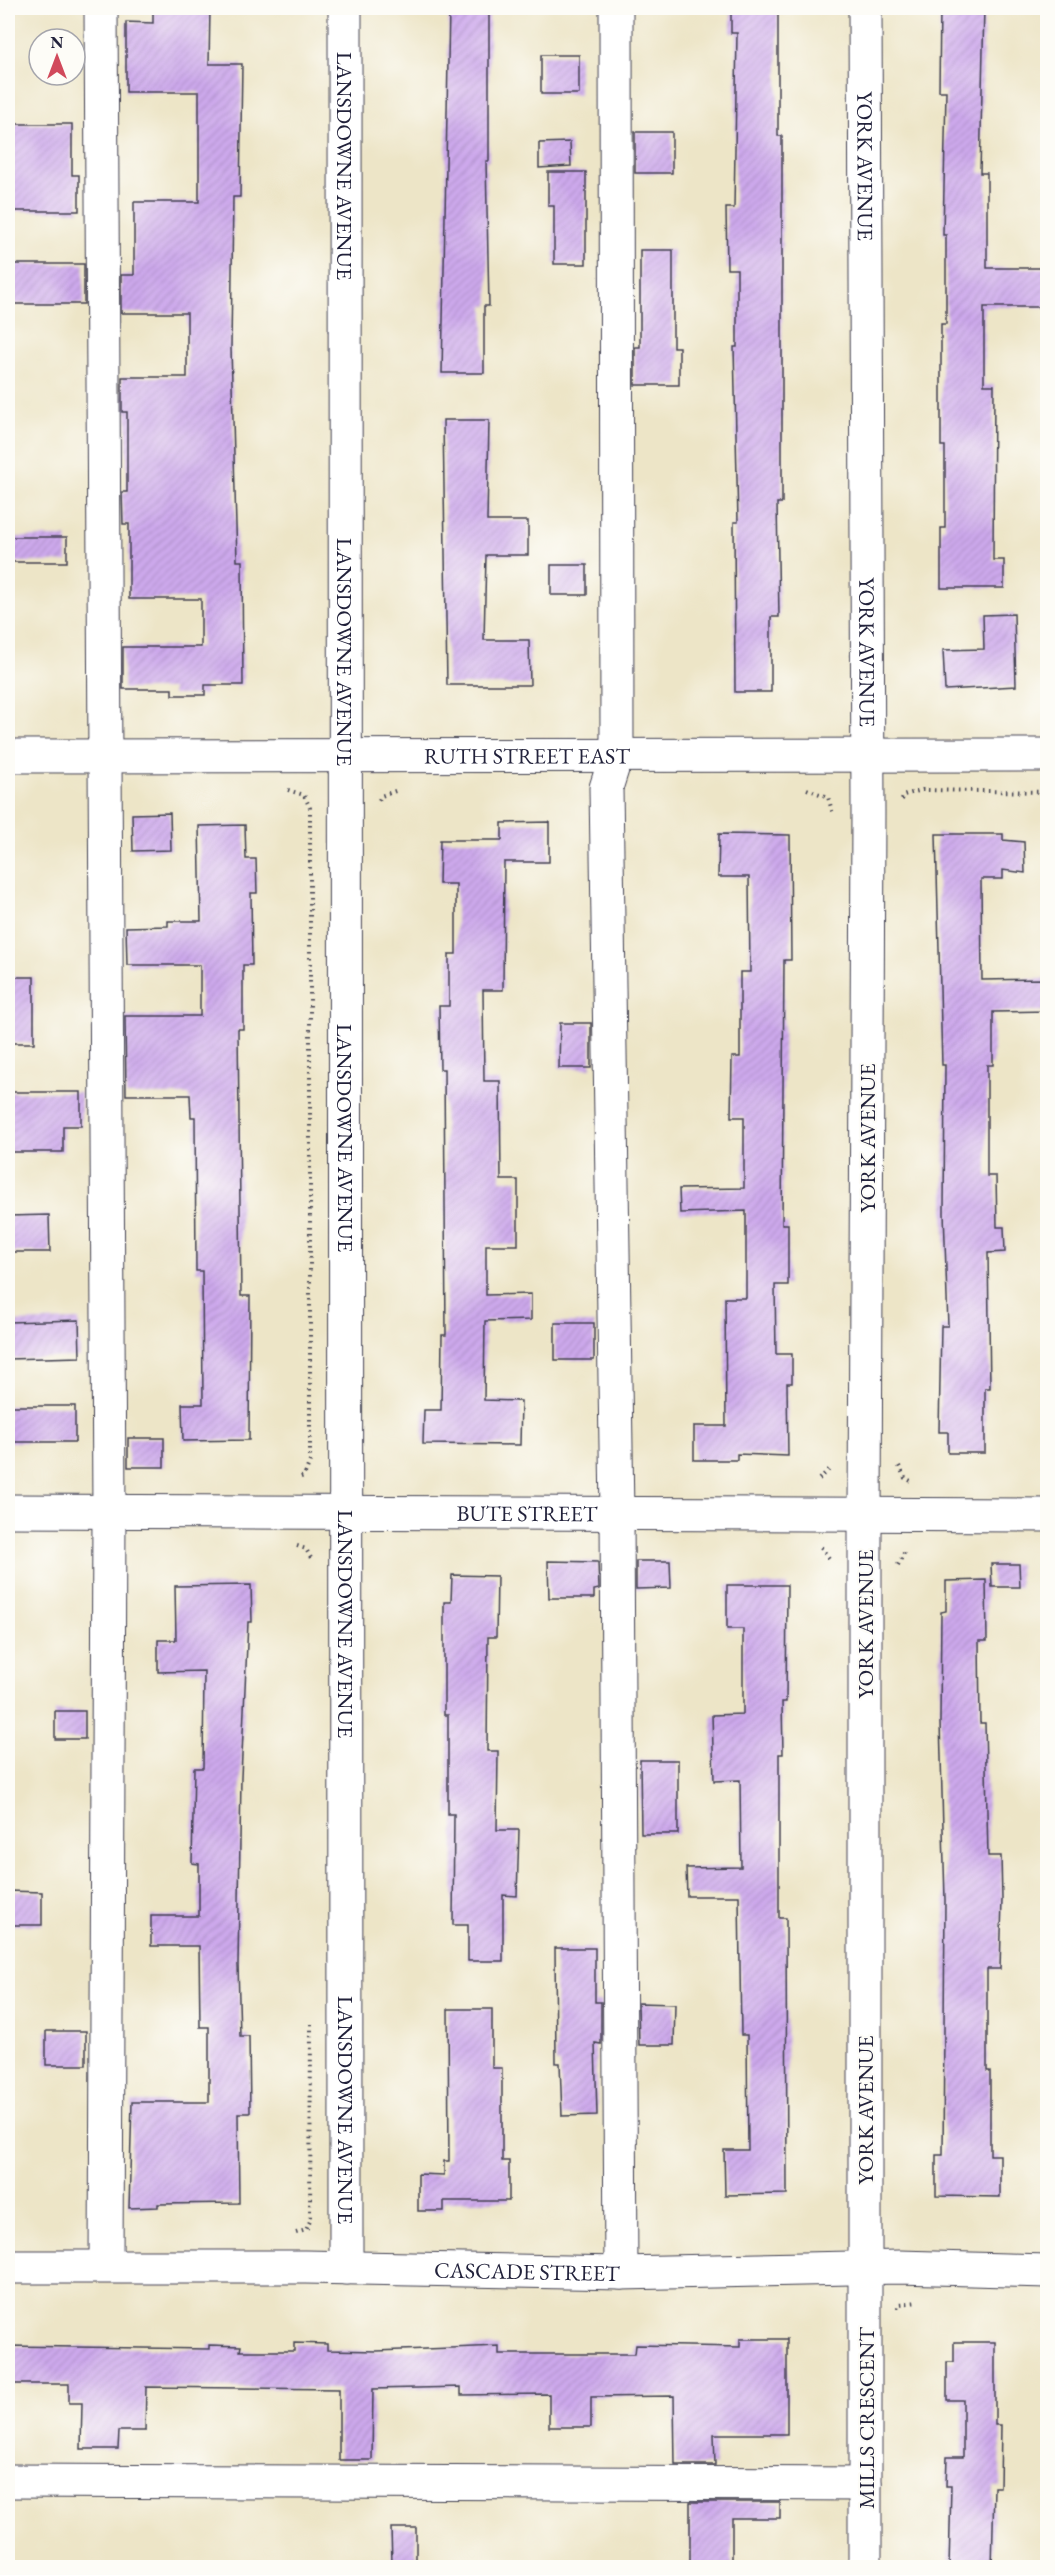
<svg xmlns="http://www.w3.org/2000/svg" width="1055" height="2575" font-family="'EB Garamond',serif">
<style>
.building{fill:url(#building-hatch)}
.lines{fill:none;stroke-linecap:round;stroke-linejoin:round}
.minor-casing{stroke:#403f50;stroke-width:35}
.path{stroke:#403f50;stroke-width:4;stroke-dasharray:1.5 4.5;stroke-linecap:butt}
.minor{stroke:#fff;stroke-width:33}
.labels{text-anchor:middle;dominant-baseline:central;stroke-width:4.5;stroke-linejoin:round;paint-order:stroke}
.street-label{font-size:22px;fill:#22223b;stroke:#fdfcf7}
</style>
<defs>
<pattern id="building-hatch" width="6" height="6" patternUnits="userSpaceOnUse" patternTransform="scale(1.5)"><rect width="6" height="6" fill="#cda9ec"/><path d="M-1 1l2-2M0 6l6-6M5 7l2-2" fill="none" stroke="#b091cb"/></pattern>
</defs>
<rect width="100%" height="100%" fill="#fdfcf7"/>
<filter id="ink" filterUnits="userSpaceOnUse"><feTurbulence type="fractalNoise" baseFrequency=".0167" numOctaves="2"/><feDisplacementMap in="SourceGraphic" scale="12" xChannelSelector="R" yChannelSelector="G"/><feConvolveMatrix kernelMatrix="1 2 1 2 8 2 1 2 1" color-interpolation-filters="sRGB"/></filter>
<filter id="wash" filterUnits="userSpaceOnUse"><feTurbulence type="fractalNoise" baseFrequency=".008" numOctaves="4" result="noise"/><feDisplacementMap in="SourceGraphic" scale="24" xChannelSelector="R" yChannelSelector="G"/><feGaussianBlur stdDeviation="1.35" result="paint"/><feColorMatrix in="noise" values="0 0 0 0 0 0 0 0 0 0 0 0 0 0 0 0 0 1.4 0 .05"/><feComposite in="paint" operator="in"/></filter>
<g filter="url(#wash)">
<rect width="100%" height="100%" fill="#ede5c7"/>
<g id="blocks">
<path class="building" d="M 153,8 L 210,8 L 209,64 L 242,64 L 240,197 L 233,197 L 231,348 L 237,561 L 242,561 L 243,685 L 205,685 L 205,695 L 172,695 L 172,689 L 123,689 L 123,647 L 201,647 L 201,599 L 129,599 L 129,524 L 123,524 L 122,492 L 127,492 L 127,412 L 122,412 L 122,377 L 187,377 L 187,313 L 121,313 L 121,275 L 134,275 L 134,202 L 199,202 L 199,92 L 126,92 L 126,22 L 153,23 Z
M 449,8 L 489,8 L 489,161 L 486,161 L 489,306 L 484,306 L 484,373 L 442,373 Z
M 731,8 L 778,8 L 778,136 L 782,136 L 782,503 L 777,503 L 779,617 L 771,617 L 771,692 L 735,692 L 734,522 L 738,522 L 734,347 L 737,347 L 737,269 L 727,269 L 726,208 L 734,208 L 737,33 L 731,33 Z
M 940,8 L 984,8 L 980,173 L 987,173 L 987,268 L 1047,268 L 1047,307 L 984,307 L 984,385 L 994,385 L 993,560 L 1004,560 L 1004,588 L 941,588 L 941,528 L 945,528 L 945,446 L 941,446 L 941,324 L 946,324 L 946,235 L 943,235 L 946,91 L 939,91 Z
M 541,55 L 579,55 L 579,94 L 541,94 Z
M 8,124 L 72,124 L 72,175 L 79,175 L 79,211 L 8,211 Z
M 635,132 L 672,132 L 672,173 L 635,173 Z
M 570,142 L 571,166 L 539,168 L 539,143 Z
M 548,172 L 586,172 L 586,264 L 554,264 L 554,206 L 548,206 Z
M 640,250 L 673,250 L 673,347 L 679,347 L 679,385 L 635,385 L 635,347 L 640,347 Z
M 8,264 L 84,264 L 84,304 L 8,304 Z
M 443,420 L 489,420 L 487,521 L 528,521 L 528,555 L 486,555 L 484,640 L 529,640 L 530,685 L 447,685 Z
M 8,537 L 67,537 L 67,562 L 8,562 Z
M 551,565 L 587,565 L 587,595 L 551,595 Z
M 1014,614 L 1016,686 L 945,690 L 943,650 L 984,649 L 983,615 Z
M 170,813 L 171,850 L 133,851 L 132,814 Z
M 549,822 L 549,862 L 504,862 L 503,990 L 483,990 L 484,1081 L 500,1081 L 501,1180 L 518,1180 L 518,1245 L 486,1245 L 486,1295 L 531,1294 L 531,1320 L 485,1321 L 484,1400 L 521,1401 L 520,1445 L 423,1444 L 424,1410 L 441,1410 L 442,1335 L 446,1335 L 444,1069 L 440,1069 L 439,1006 L 449,1006 L 449,954 L 456,954 L 456,884 L 439,884 L 440,840 L 502,840 L 502,823 Z
M 245,825 L 246,859 L 256,859 L 257,893 L 251,893 L 252,965 L 243,965 L 243,1029 L 238,1029 L 241,1296 L 250,1296 L 249,1440 L 183,1441 L 182,1404 L 203,1404 L 202,1271 L 196,1271 L 195,1117 L 191,1117 L 190,1095 L 126,1095 L 125,1016 L 200,1016 L 200,965 L 127,965 L 126,927 L 168,926 L 168,921 L 201,921 L 199,826 Z
M 719,834 L 790,835 L 791,960 L 784,960 L 782,1224 L 788,1224 L 788,1285 L 775,1285 L 776,1354 L 792,1354 L 792,1383 L 787,1383 L 788,1456 L 737,1454 L 737,1460 L 694,1460 L 694,1426 L 726,1426 L 725,1298 L 746,1298 L 746,1211 L 680,1213 L 679,1189 L 744,1188 L 744,1117 L 731,1117 L 732,1057 L 740,1057 L 740,972 L 750,972 L 749,877 L 718,877 Z
M 936,834 L 1003,834 L 1003,840 L 1024,842 L 1025,873 L 1003,870 L 1003,879 L 981,879 L 982,980 L 1047,979 L 1047,1011 L 993,1012 L 993,1065 L 987,1065 L 987,1176 L 996,1176 L 997,1227 L 1004,1227 L 1005,1252 L 988,1253 L 990,1388 L 985,1388 L 985,1453 L 948,1453 L 948,1432 L 939,1432 L 941,1326 L 948,1326 L 944,1213 L 945,1065 L 942,1065 Z
M 8,977 L 34,977 L 34,1043 L 8,1043 Z
M 560,1023 L 591,1023 L 591,1068 L 559,1068 Z
M 8,1092 L 81,1092 L 81,1126 L 63,1126 L 63,1152 L 8,1152 Z
M 49,1215 L 50,1252 L 8,1252 L 8,1216 Z
M 79,1320 L 80,1357 L 8,1359 L 8,1322 Z
M 555,1323 L 594,1323 L 594,1360 L 555,1360 Z
M 8,1406 L 75,1406 L 75,1442 L 8,1442 Z
M 128,1438 L 164,1438 L 164,1467 L 128,1467 Z
M 548,1561 L 598,1562 L 599,1589 L 594,1590 L 594,1598 L 549,1598 Z
M 636,1561 L 670,1561 L 671,1588 L 636,1589 Z
M 991,1564 L 1019,1564 L 1020,1587 L 992,1587 Z
M 452,1575 L 497,1576 L 496,1637 L 488,1637 L 487,1751 L 498,1751 L 497,1830 L 519,1830 L 517,1896 L 503,1895 L 503,1961 L 468,1961 L 468,1925 L 453,1925 L 454,1814 L 448,1814 L 448,1715 L 444,1715 L 444,1602 L 451,1602 Z
M 986,1580 L 987,1641 L 979,1641 L 980,1723 L 985,1723 L 988,1856 L 1001,1856 L 1002,1899 L 1000,1969 L 987,1969 L 987,2071 L 990,2071 L 990,2155 L 1000,2155 L 1000,2197 L 936,2196 L 936,2155 L 943,2155 L 945,1900 L 940,1722 L 941,1612 L 946,1611 L 946,1581 Z
M 251,1585 L 252,1622 L 248,1622 L 241,1777 L 238,1965 L 240,2036 L 249,2036 L 250,2113 L 238,2113 L 239,2203 L 158,2204 L 158,2207 L 129,2208 L 132,2102 L 209,2102 L 209,2027 L 200,2027 L 199,1946 L 151,1946 L 151,1916 L 199,1916 L 199,1864 L 192,1863 L 194,1768 L 203,1768 L 204,1671 L 158,1672 L 158,1640 L 176,1640 L 175,1586 Z
M 727,1585 L 787,1585 L 786,1702 L 782,1702 L 783,1754 L 779,1754 L 779,1918 L 786,1918 L 787,2194 L 725,2195 L 724,2150 L 748,2150 L 747,2035 L 741,2035 L 739,1896 L 687,1896 L 686,1868 L 741,1867 L 740,1780 L 714,1781 L 712,1715 L 743,1714 L 743,1629 L 727,1629 Z
M 55,1711 L 85,1711 L 85,1739 L 55,1739 Z
M 640,1760 L 678,1760 L 678,1834 L 641,1834 Z
M 8,1891 L 42,1892 L 42,1925 L 8,1925 Z
M 555,1948 L 595,1948 L 595,2002 L 601,2002 L 601,2044 L 595,2043 L 597,2115 L 562,2116 L 560,2063 L 556,2063 Z
M 638,2003 L 675,2004 L 674,2045 L 639,2045 Z
M 448,2009 L 492,2009 L 492,2068 L 502,2068 L 502,2161 L 509,2161 L 509,2201 L 444,2201 L 444,2211 L 418,2211 L 418,2174 L 444,2175 L 444,2161 L 449,2161 Z
M 46,2031 L 86,2031 L 86,2065 L 46,2065 Z
M 740,2339 L 787,2339 L 787,2434 L 714,2434 L 715,2465 L 675,2465 L 674,2396 L 591,2397 L 591,2427 L 549,2427 L 549,2394 L 461,2395 L 461,2387 L 373,2389 L 372,2460 L 339,2460 L 339,2389 L 146,2387 L 145,2431 L 119,2431 L 118,2449 L 81,2449 L 82,2403 L 69,2403 L 69,2384 L 8,2384 L 8,2346 L 209,2349 L 209,2345 L 241,2346 L 240,2351 L 294,2351 L 294,2343 L 327,2344 L 327,2350 L 377,2351 L 499,2346 L 499,2354 L 635,2354 L 636,2345 L 740,2347 Z
M 954,2342 L 995,2342 L 995,2425 L 1001,2425 L 1000,2487 L 994,2487 L 992,2568 L 949,2568 L 951,2486 L 946,2486 L 947,2457 L 963,2457 L 963,2400 L 947,2400 L 947,2362 L 954,2362 Z
M 690,2502 L 780,2502 L 780,2518 L 732,2518 L 732,2568 L 690,2568 Z
M 391,2528 L 416,2528 L 416,2563 L 392,2563 Z"/>
</g>
</g>
<g filter="url(#ink)">
<use href="#blocks" fill-opacity="0" stroke="#403f50" stroke-width="1.5"/>
<g class="lines">
<defs>
<g id="minor">
<path d="M 101,8 L 109,1511 L 106,2266"/>
<path id="s1" d="M 345,8 L 346,2268"/>
<path d="M 616,8 L 617,753 L 606,788 L 617,1513 L 621,2273"/>
<path id="s2" d="M 865,8 L 868,812 L 865,1515 L 865,2568"/>
<path id="s3" d="M 8,756 L 1048,755"/>
<path id="s4" d="M 8,1511 L 1048,1515"/>
<path id="s5" d="M 8,2267 L 305,2267 L 621,2273 L 899,2267 L 1048,2271"/>
<path d="M 8,2481 L 865,2484"/>
</g>
</defs>
<use href="#minor" class="minor-casing"/>
<path class="path" d="M 807,789 L 828,797 L 833,814
M 288,790 L 304,795 L 310,808 L 310,1461 L 304,1476 L 298,1478
M 379,800 L 381,796 L 398,790
M 902,800 L 904,795 L 922,790 L 1048,792
M 899,1466 L 905,1478 L 911,1481
M 819,1479 L 832,1467
M 297,1546 L 306,1549 L 312,1560
M 821,1547 L 831,1561
M 898,1565 L 906,1549
M 296,2233 L 306,2230 L 310,2221 L 311,2024
M 898,2308 L 899,2304 L 918,2302"/>
<use href="#minor" class="minor"/>
</g>
</g>
<g class="labels">
<g class="street-label">
<text stroke="none"><textPath href="#s1" startOffset="158">LANSDOWNE AVENUE</textPath></text>
<text stroke="none"><textPath href="#s2" startOffset="158">YORK AVENUE</textPath></text>
<text stroke="none"><textPath href="#s1" startOffset="644">LANSDOWNE AVENUE</textPath></text>
<text stroke="none"><textPath href="#s2" startOffset="644">YORK AVENUE</textPath></text>
<text stroke="none"><textPath href="#s3" startOffset="519">RUTH STREET EAST</textPath></text>
<text stroke="none"><textPath href="#s1" startOffset="1130">LANSDOWNE AVENUE</textPath></text>
<text transform="translate(867 1138) rotate(-90)">YORK AVENUE</text>
<text stroke="none"><textPath href="#s4" startOffset="519">BUTE STREET</textPath></text>
<text stroke="none"><textPath href="#s1" startOffset="1616">LANSDOWNE AVENUE</textPath></text>
<text transform="translate(865 1624) rotate(-90)">YORK AVENUE</text>
<text stroke="none"><textPath href="#s1" startOffset="2102">LANSDOWNE AVENUE</textPath></text>
<text transform="translate(865 2110) rotate(-90)">YORK AVENUE</text>
<text stroke="none"><textPath href="#s5" startOffset="519">CASCADE STREET</textPath></text>
<text transform="translate(866 2418) rotate(-90)">MILLS CRESCENT</text>
</g>
</g>
<rect width="1055" height="2575" fill="none" stroke="#fdfcf7" stroke-width="30"/>
<g transform="translate(57 57)"><circle r="28" fill="#fdfcf7" stroke="#a5a5ac" stroke-width="1.5"/>
<path d="M0-4.5L10 22L0 15L-10 22Z" fill="#d1495b"/>
<text y="-9" font-size="16" font-weight="bold" text-anchor="middle" fill="#22223b">N</text>
</g>
</svg>
